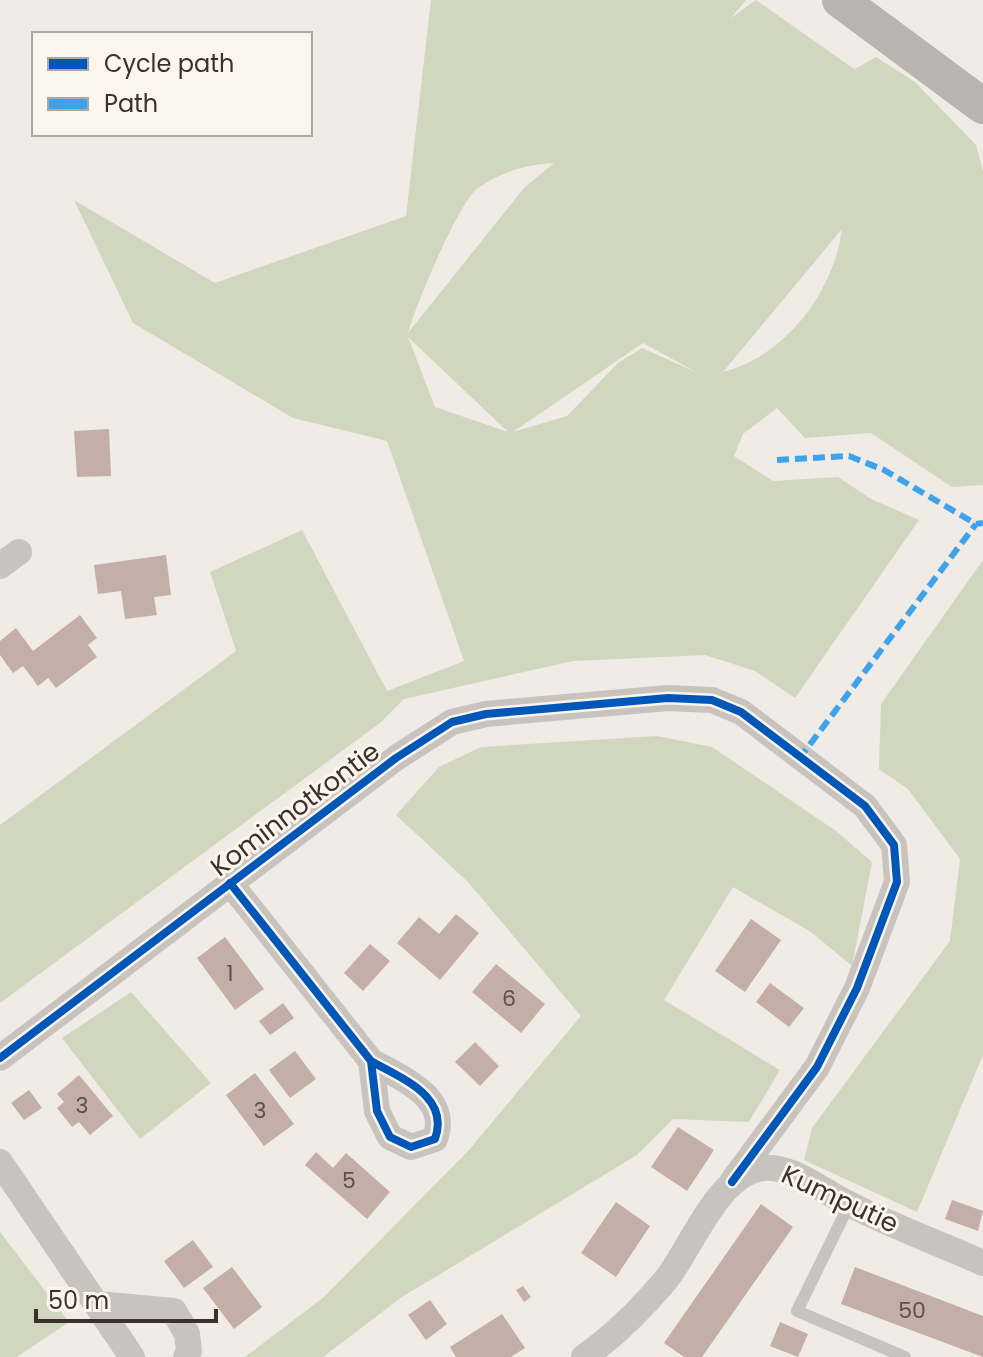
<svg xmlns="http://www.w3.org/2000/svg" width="983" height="1357" font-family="Poppins,sans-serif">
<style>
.green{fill:#d1d6bf;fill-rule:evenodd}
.building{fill:#c3afa7}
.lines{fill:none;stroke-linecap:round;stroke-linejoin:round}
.lane{stroke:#c9c3be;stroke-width:12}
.street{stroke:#c9c3be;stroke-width:26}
.secondary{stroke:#bab3ae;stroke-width:36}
.quiet{stroke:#3fa3eb;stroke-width:6;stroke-dasharray:12 6;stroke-linecap:butt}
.cycleway-casing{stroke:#fbf5ee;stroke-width:13}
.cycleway{stroke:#0057b8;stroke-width:8}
.labels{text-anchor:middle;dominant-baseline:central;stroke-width:6;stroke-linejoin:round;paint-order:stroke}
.number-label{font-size:22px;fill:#5d504a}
.street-label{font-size:26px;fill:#3b302b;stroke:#fbf5ee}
</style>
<rect width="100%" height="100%" fill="#f0ebe5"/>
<path class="green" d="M 431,0 L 746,0 L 731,18 L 756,0 L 864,76 L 855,69 L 876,57 L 915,82 L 976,145 L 983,171 L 983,485 L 952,487 L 871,433 L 805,438 L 777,408 L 743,434 L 734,456 L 773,481 L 838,477 L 871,499 L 919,520 L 795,698 L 755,671 L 705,655 L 573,661 L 404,699 L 380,723 L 0,1003 L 0,825 L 236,651 L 210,572 L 302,530 L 387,691 L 464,661 L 387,441 L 293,418 L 133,323 L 74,200 L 215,283 L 406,216 ZM 554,163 L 524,188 L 408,333 C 415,307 459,201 478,188 C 501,172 528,164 554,163 ZM 842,229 C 834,291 786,356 723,372 ZM 408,337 L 507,431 L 508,432 L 435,407 ZM 643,343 L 698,373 L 642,348 L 618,363 L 567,416 L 513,432 Z
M 983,560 L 983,1055 L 917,1212 L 804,1160 L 812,1128 L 950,941 L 960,859 L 908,789 L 879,769 L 881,704 Z
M 657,736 L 712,747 L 836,831 L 872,862 L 852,966 L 811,932 L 733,887 L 664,1000 L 780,1070 L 749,1122 L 673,1119 L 637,1155 L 402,1297 L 323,1357 L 245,1357 L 324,1297 L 469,1150 L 581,1016 L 468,882 L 396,815 L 439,767 L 481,747 Z
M 131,992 L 211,1083 L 140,1139 L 62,1038 Z
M 0,1232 L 69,1322 L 17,1357 L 0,1357 Z"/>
<path class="building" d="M 109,429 L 111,476 L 77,477 L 74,431 Z
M 166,555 L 171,595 L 154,597 L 157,615 L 125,619 L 121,591 L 98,594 L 94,565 Z
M 80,615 L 97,638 L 88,645 L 97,657 L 56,688 L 48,678 L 38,686 L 23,666 L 13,673 L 0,655 L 0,641 L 16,628 L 33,651 Z
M 456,914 L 479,933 L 440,980 L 397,943 L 419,917 L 439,934 Z
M 751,919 L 781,940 L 745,992 L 715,971 Z
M 225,937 L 264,989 L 235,1010 L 197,958 Z
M 370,944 L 390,961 L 363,991 L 344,973 Z
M 496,964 L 545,1004 L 521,1033 L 472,992 Z
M 770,983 L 804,1008 L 789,1027 L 756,1002 Z
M 283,1003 L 294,1018 L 270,1035 L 259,1021 Z
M 475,1042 L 499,1066 L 480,1086 L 455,1062 Z
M 295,1051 L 316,1079 L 290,1098 L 269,1070 Z
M 255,1073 L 294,1124 L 264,1146 L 226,1095 Z
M 79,1075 L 113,1116 L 90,1135 L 79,1122 L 72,1127 L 57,1108 L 64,1102 L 57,1094 Z
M 29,1090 L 42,1108 L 24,1120 L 11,1103 Z
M 678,1127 L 714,1150 L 687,1191 L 651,1167 Z
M 316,1152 L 333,1168 L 346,1153 L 390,1192 L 367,1219 L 305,1165 Z
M 952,1200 L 983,1211 L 978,1231 L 945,1219 Z
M 616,1202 L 650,1226 L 616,1277 L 581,1253 Z
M 761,1204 L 793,1227 L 702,1357 L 684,1357 L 664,1343 Z
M 193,1240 L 213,1267 L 184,1288 L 164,1261 Z
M 232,1267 L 262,1307 L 234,1329 L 203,1288 Z
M 855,1267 L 983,1316 L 983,1357 L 841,1304 Z
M 523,1286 L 531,1297 L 524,1302 L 516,1290 Z
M 430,1300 L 447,1324 L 426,1340 L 408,1315 Z
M 502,1314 L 525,1348 L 511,1357 L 456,1357 L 450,1347 Z
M 780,1322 L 808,1334 L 798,1357 L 770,1346 Z"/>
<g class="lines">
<path class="lane" d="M 849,1205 L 797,1311 L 905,1357"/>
<path class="street" d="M 0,566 L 19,552
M 230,883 L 371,1061 L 377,1111 L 390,1137 L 411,1147 L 435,1139 C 450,1096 402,1079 371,1061
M 0,1058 L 396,758 L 452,722 L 486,714 L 668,698 L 712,700 L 741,712 L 865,806 L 894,845 L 897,882 L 857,988 L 817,1067 L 732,1182
M 0,1162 L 132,1357
M 98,1304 L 174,1311 L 187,1334 L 189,1351 L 186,1357
M 584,1357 C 613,1337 641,1309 664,1282 C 691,1251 721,1162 772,1168 C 800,1171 824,1192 849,1204 C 892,1226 938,1243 983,1263"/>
<path class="secondary" d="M 840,0 L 983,106"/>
<path class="quiet" d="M 777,460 L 849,456 L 884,470 L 976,524 L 983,523
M 799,759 L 976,524"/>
<defs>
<path id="cycleway" d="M 230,883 L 371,1061 L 377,1111 L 390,1137 L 411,1147 L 435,1139 C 450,1096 402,1079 371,1061
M 0,1058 L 396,758 L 452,722 L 486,714 L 668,698 L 712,700 L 741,712 L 865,806 L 894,845 L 897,882 L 857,988 L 817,1067 L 732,1182"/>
</defs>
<use href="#cycleway" class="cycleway-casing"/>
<use href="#cycleway" class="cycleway"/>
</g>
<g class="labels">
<g class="number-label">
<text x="230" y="973">1</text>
<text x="509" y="998">6</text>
<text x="82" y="1105">3</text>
<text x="260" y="1110">3</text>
<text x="349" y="1180">5</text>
<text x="912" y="1310">50</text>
</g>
<g class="street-label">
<text transform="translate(295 809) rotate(-37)">Kominnotkontie</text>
<text transform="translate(840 1199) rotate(25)">Kumputie</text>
</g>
</g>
<rect x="32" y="32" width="280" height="104" fill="#fbf5ee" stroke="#aea6a0" stroke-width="2"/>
<rect x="48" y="58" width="40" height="12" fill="#0057b8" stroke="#aea6a0" stroke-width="2"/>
<text x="104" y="72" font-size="24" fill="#3b302b">Cycle path</text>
<rect x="48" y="98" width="40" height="12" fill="#3fa3eb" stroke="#aea6a0" stroke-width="2"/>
<text x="104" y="112" font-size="24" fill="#3b302b">Path</text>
<path d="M36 1309v12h180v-12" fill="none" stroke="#3b302b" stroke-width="4"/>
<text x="48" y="1309" font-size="24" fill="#3b302b" stroke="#fbf5ee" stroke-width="6" paint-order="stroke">50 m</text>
</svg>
